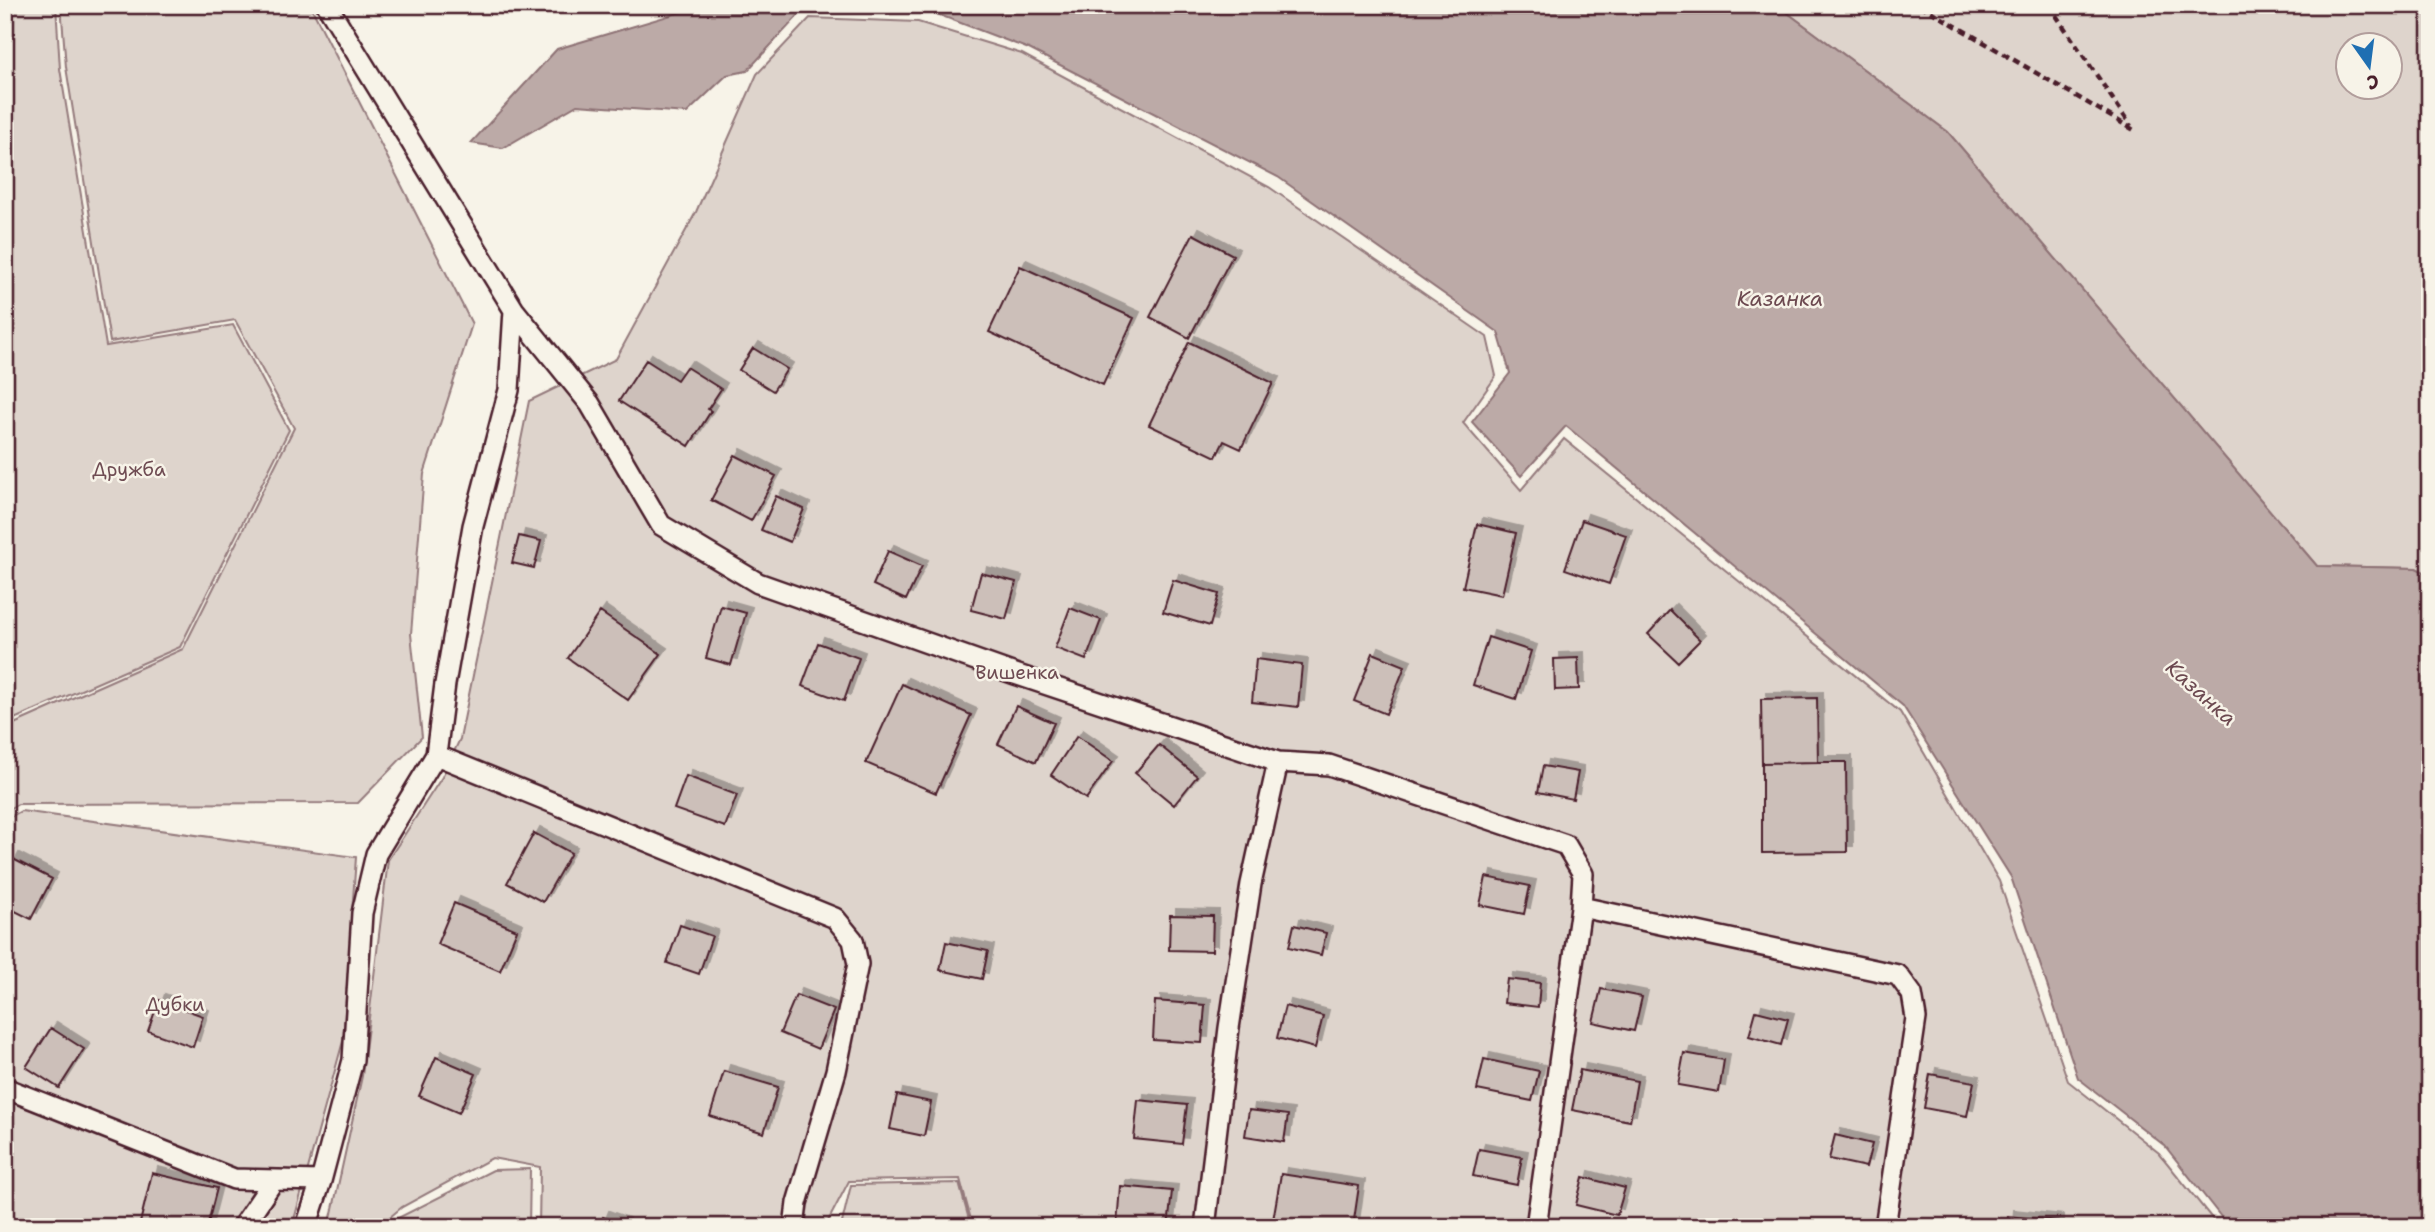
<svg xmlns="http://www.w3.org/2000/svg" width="2435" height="1232" font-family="'Shantell Sans',sans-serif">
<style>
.green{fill:#ded4cc;stroke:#947a7c;stroke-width:2;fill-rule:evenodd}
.water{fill:#bcaaa7;stroke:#8e7275;stroke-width:2}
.building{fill:#ccbfb9;stroke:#4a1f2b;stroke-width:2;filter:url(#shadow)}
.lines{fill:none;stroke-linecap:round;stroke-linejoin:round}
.service-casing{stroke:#4a1f2b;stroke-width:24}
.path{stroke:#4a1f2b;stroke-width:4.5;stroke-dasharray:7 5;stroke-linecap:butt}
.service{stroke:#f7f3e8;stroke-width:19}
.labels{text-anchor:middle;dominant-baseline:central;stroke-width:5;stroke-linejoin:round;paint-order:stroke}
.park-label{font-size:19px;fill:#6f4c53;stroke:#f7f3e8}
.water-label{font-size:21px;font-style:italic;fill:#6c4950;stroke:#f7f3e8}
</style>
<defs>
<filter id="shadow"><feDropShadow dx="6" dy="-6" stdDeviation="0" flood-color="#0004"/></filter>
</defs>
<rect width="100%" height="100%" fill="#f7f3e8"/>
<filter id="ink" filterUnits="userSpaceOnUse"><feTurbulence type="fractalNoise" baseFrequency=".0143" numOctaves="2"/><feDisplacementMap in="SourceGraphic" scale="14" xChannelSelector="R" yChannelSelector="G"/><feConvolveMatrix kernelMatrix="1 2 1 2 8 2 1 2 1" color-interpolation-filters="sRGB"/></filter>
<g filter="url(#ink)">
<path class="green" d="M 5,5 L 56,5 L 60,69 L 106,346 L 233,325 L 289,430 L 180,647 L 5,723 Z
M 61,5 L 310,5 L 472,324 L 424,474 L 411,634 L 422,737 L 358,803 L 18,804 L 5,811 L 5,728 L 183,649 L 294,428 L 235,320 L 110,342 L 66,67 Z
M 1777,5 L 2430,5 L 2430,575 L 2416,568 L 2317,566 L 1948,132 ZM 2348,46 L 2390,46 L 2390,88 L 2348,88 Z
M 810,18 L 918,22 L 1022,54 L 1269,187 L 1487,337 L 1496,376 L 1463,423 L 1521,490 L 1564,439 L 1900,712 L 1999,881 L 2068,1081 L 2159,1153 L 2219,1227 L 973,1227 L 960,1179 L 849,1181 L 825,1227 L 539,1227 L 540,1167 L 492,1158 L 402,1207 L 378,1227 L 329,1227 L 362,1076 L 388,860 L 442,777 L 460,739 L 529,401 L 616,359 L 696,212 L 757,74 Z
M 21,811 L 356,857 L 343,1041 L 292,1227 L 5,1227 L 5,820 Z
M 530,1169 L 529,1227 L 388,1227 L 394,1220 L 493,1170 Z
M 959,1183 L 971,1227 L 841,1227 L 851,1185 Z"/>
<path class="water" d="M 688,5 L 1777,5 L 1948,132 L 2317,566 L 2416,568 L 2430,575 L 2430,1227 L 2229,1227 L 2165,1146 L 2078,1078 L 2011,877 L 1903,706 L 1566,426 L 1521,476 L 1472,422 L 1510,373 L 1498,332 L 1278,177 L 1029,49 L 916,6 L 806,7 L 747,71 L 727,75 L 687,113 L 577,105 L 503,148 L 471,143 L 557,49 L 685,11 Z"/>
<path class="building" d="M 1193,234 L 1233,255 L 1189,338 L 1150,317 Z
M 1020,266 L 1134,318 L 1103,385 L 989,332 Z
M 1189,342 L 1273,383 L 1241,449 L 1224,441 L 1216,457 L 1149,425 Z
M 753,348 L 787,369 L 773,391 L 739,370 Z
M 646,360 L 677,380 L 686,367 L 721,389 L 708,409 L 711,411 L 689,446 L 619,401 Z
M 735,455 L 776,476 L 751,521 L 711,500 Z
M 776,496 L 804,509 L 790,542 L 761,530 Z
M 1582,520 L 1626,535 L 1609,584 L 1565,569 Z
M 1477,524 L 1516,533 L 1502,595 L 1463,587 Z
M 519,536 L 541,541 L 534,568 L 512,563 Z
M 888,551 L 922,566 L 906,600 L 873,585 Z
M 981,573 L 1016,582 L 1006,619 L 971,610 Z
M 1173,580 L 1219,594 L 1210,626 L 1163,612 Z
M 721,606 L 746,613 L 731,665 L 706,658 Z
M 1070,608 L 1101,620 L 1086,660 L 1055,648 Z
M 1670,610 L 1700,640 L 1678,662 L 1648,634 Z
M 600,612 L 661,654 L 628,700 L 568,658 Z
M 1488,637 L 1531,651 L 1516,699 L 1473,685 Z
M 818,643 L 859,658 L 844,701 L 802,686 Z
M 1373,653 L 1405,666 L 1386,714 L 1354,701 Z
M 1578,658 L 1579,689 L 1555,690 L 1554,659 Z
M 1256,659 L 1302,665 L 1298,707 L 1252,702 Z
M 902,684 L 971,715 L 936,793 L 866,763 Z
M 1817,698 L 1818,762 L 1762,763 L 1761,699 Z
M 1016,706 L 1054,723 L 1036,762 L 998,744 Z
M 1077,736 L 1113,761 L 1086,799 L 1051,775 Z
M 1159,745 L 1197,776 L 1174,805 L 1135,773 Z
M 1818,762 L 1846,762 L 1847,852 L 1762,853 L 1762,763 Z
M 1543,766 L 1578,772 L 1573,799 L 1538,792 Z
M 686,776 L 737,795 L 725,827 L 674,809 Z
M 534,833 L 571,853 L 543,902 L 507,883 Z
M 13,859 L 52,879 L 31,919 L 5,906 L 5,874 Z
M 1486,877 L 1530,886 L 1524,914 L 1480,905 Z
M 454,903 L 517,930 L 500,971 L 437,944 Z
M 1170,915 L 1213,916 L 1212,951 L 1169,950 Z
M 680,925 L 712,936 L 699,974 L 667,963 Z
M 1294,925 L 1326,933 L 1321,955 L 1289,947 Z
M 946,942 L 988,951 L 982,979 L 940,970 Z
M 1507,979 L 1540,983 L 1538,1007 L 1504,1003 Z
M 1601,989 L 1642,997 L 1634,1031 L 1593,1022 Z
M 796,995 L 834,1010 L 818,1049 L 780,1033 Z
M 159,1000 L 203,1016 L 193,1047 L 148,1031 Z
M 1155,1001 L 1205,1005 L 1202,1043 L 1153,1040 Z
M 1285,1006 L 1323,1016 L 1315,1048 L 1277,1038 Z
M 1756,1011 L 1788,1019 L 1781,1045 L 1749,1036 Z
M 51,1028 L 84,1049 L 59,1088 L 26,1067 Z
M 1684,1053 L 1724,1060 L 1719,1092 L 1678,1085 Z
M 436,1057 L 476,1074 L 459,1113 L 419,1096 Z
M 1484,1059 L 1539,1071 L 1532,1101 L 1477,1090 Z
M 1580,1070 L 1637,1081 L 1630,1121 L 1572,1110 Z
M 724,1071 L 778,1087 L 764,1133 L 710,1116 Z
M 1930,1074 L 1974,1082 L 1967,1116 L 1924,1108 Z
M 897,1095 L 931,1102 L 924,1136 L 890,1129 Z
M 1138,1100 L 1187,1105 L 1182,1144 L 1134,1139 Z
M 1249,1110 L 1288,1115 L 1284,1142 L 1245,1136 Z
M 1835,1135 L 1872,1144 L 1866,1167 L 1829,1159 Z
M 1479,1149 L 1522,1157 L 1517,1185 L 1473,1176 Z
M 152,1173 L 217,1188 L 207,1227 L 139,1227 Z
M 1281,1174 L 1359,1186 L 1353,1227 L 1272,1226 Z
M 1583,1177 L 1625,1188 L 1617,1215 L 1576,1205 Z
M 1120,1186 L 1172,1191 L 1168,1227 L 1117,1225 Z
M 2008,1216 L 2058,1221 L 2058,1227 L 2007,1227 Z
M 603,1217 L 623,1224 L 622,1227 L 599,1227 Z"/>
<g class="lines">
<defs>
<path id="service" d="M 327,5 L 514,310 L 590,404 L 661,525 L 758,583 L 1015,674 L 1278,762 L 1329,765 L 1566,845 L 1583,874 L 1581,907 L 1898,975 L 1912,994 L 1916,1018 L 1885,1227
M 436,755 L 835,918 L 853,940 L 858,964 L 836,1071 L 797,1203 L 794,1227
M 5,1088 L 234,1179 L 321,1181
M 242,1227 L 274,1180
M 306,1227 L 321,1181 L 353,1060 L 362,913 L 376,854 L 436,755 L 445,684 L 473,526 L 509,390 L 514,310
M 1205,1227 L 1229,1028 L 1251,884 L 1278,762
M 1536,1227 L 1581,907"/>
</defs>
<use href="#service" class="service-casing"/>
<path class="path" d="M 1920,5 L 2134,130
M 2049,5 L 2131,126"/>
<use href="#service" class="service"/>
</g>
</g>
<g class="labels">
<g class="park-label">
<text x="129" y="469">Дружба</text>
<text x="1017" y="672">Вишенка</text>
<text x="175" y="1004">Дубки</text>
</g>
<g class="water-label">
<text x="1780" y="299">Казанка</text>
<text transform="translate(2201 693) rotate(42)">Казанка</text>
</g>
</g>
<rect width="2435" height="1232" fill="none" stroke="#f7f3e8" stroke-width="28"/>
<rect x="14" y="14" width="2407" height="1204" fill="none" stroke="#4a1f2b" stroke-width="2.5" filter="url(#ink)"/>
<g transform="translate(2369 66) rotate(166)"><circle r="33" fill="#f7f3e8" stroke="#b29e9c" stroke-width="2"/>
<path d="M0-5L12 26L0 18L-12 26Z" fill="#1f6fb2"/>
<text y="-10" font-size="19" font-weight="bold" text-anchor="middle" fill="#4a1f2b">С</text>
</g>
</svg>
